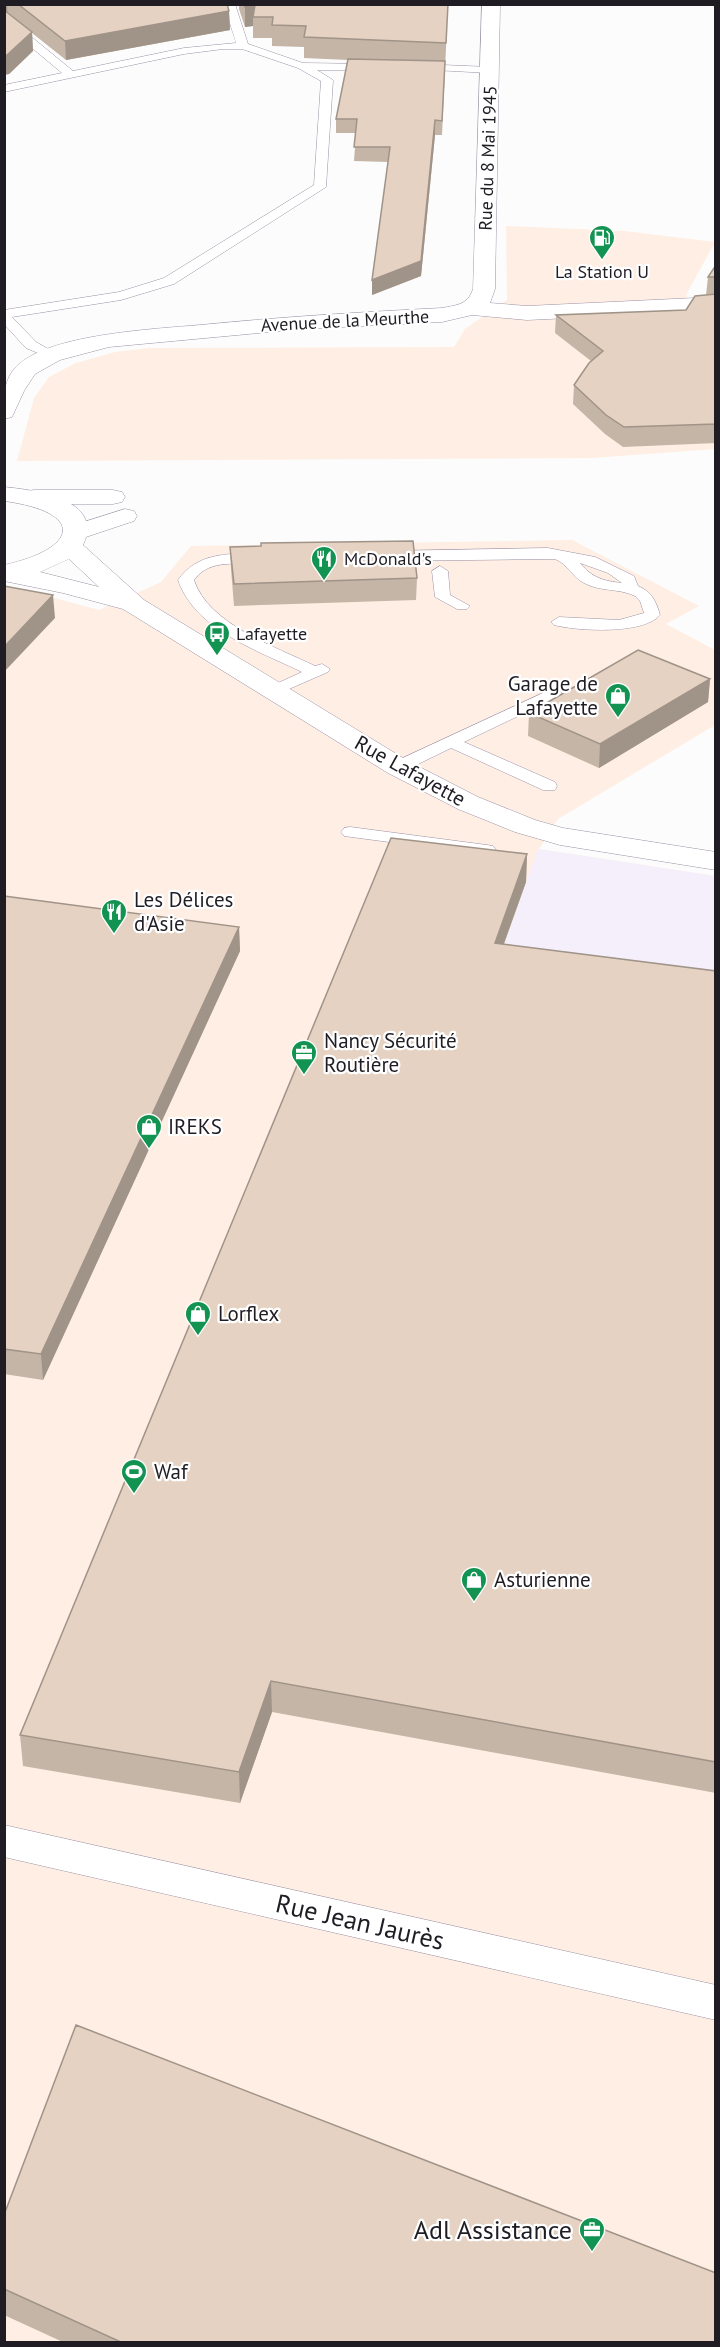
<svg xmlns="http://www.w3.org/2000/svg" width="720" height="2347" viewBox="0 0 720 2347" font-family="'PT Sans',sans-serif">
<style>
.commercial{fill:#ffeee3}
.built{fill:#f4effb}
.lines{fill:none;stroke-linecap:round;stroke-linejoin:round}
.service-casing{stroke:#9b92a6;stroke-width:1}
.minor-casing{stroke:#9b92a6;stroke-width:1}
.tertiary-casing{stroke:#9b92a6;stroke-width:1}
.service{fill:#fff;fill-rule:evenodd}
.minor{fill:#fff;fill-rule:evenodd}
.tertiary{fill:#fff;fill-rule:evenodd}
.wall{fill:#c5b5a7}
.shaded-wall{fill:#a09388}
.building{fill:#e5d2c2;stroke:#a09388;stroke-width:1.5}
.labels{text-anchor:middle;stroke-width:4.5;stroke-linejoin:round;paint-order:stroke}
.far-street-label{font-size:18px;fill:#1f1c23;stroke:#fff}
.far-poi-label{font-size:18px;fill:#1f1c23;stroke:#fff;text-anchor:start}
.poi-label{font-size:21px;fill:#1f1c23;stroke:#fff;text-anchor:start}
.street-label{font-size:21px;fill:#1f1c23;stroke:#fff}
.near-street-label{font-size:26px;fill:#1f1c23;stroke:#fff}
.near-poi-label{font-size:26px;fill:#1f1c23;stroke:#fff;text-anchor:end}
</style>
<rect width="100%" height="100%" fill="#fcfcfc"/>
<g class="commercial">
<path d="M506 226 624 231 715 242 686 295 697 315 715 314V449L592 458 17 461 34 398 49 377 76 363 115 352 149 348 454 347 465 329 507 300Z"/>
<path d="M572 540 699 606 666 624 715 650V725L558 819 539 849 715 876V2342H5V591L40 594 99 610 161 582 191 546Z"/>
</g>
<path class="built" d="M538 849 715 876V1252L411 1208Z"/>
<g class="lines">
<defs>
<g id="service">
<path d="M224 4H235L248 44 303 63 372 64 378 67 372 70H317L333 80 326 187 174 284 121 300 12 317 36 342 59 355 52 359 26 348 4 324V310L119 292 164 278 314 185 321 81 298 68 242 49H223L184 54 4 92V85L62 73 7 27 9 25H17L73 71 184 48 236 43Z"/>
<path d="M419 64 490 67 496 70 490 73 415 69 413 67Z"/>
<path d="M548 548 595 557 634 576 638 586C652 592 656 601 660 615 643 635 577 631 554 625L551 622 559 617 619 620 644 613 640 601 635 596C619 588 600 592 584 583 572 577 568 564 555 559L390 561 382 556 390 551ZM580 563 608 573 622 583C604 581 592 578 580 563Z"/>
<path d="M256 553 261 555 264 558 261 561C237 567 211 557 194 580 208 624 276 647 315 666L322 664 330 669 328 672 273 696 265 691 267 688 302 672C259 651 195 630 178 580 197 553 226 554 256 553Z"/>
<path d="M440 566 448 571 450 595 470 606 467 609H457L435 597 432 571Z"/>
<path d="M554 688 562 693 560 696 464 742 555 782 557 786 555 790H543L451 748 404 771H392L390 767 392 763Z"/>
<path d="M350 827 487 845 493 846 496 850 493 854 487 855 344 836 341 832 344 828Z"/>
</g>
<g id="minor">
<path d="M482 4H500L495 289 490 303 527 306 716 297V311L527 320 472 315 442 322 302 329 109 347 60 360 35 374 24 391 12 417 4 419C4 399 2 379 19 364 53 334 155 329 200 325 281 317 361 312 442 308 457 305 468 305 473 289Z"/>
<path d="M34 490H113L122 492 125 497 122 502 113 504H34L25 502 22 497 25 492Z"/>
<path d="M125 509 134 511 137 516 134 521 77 540 68 537 64 532 68 527Z"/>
<path d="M4 1825 716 1985V2020L4 1857Z"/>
</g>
<path id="tertiary" d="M4 487C35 490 105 499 83 545L144 600 408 761 478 797 535 820 563 828 716 852V870L560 845 515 832 458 809 388 773 123 609 63 593 4 581V565C78 549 87 512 4 501ZM69 559 99 587 40 572Z"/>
</defs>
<use href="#service" class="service-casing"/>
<use href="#minor" class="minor-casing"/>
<use href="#tertiary" class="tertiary-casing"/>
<use href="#service" class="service"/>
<use href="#minor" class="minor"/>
<use href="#tertiary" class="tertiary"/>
</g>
<g class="wall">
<path d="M4 4H227L229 11 230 30 66 60 32 33 33 51 9 74 4 75Z"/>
<path d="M239 4H448L442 135H435L421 276 372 295V280L388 162 354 161 356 133H336V119L348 60 304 58V47L272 46V38H253V26L245 27 239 9Z"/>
<path d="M716 265V443L623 447 605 434 573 404 574 385 591 361 555 333 556 315 686 310 706 295 708 277Z"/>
<path d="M230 547 417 578 416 600 234 606 231 569Z"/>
<path d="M710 679 708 702 599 768 528 736 529 713Z"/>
<path d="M527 854 526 882 504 944 716 971V1793L272 1712 240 1803 23 1766 20 1735Z"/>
<path d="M4 896 239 927 240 951 43 1380 4 1374Z"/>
<path d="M4 2215 716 2343H65L4 2315Z"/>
</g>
<g class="shaded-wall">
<path d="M6 4H7L8 22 4 27V7Z"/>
<path d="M255 5 253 17V26L245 27V7Z"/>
<path d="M229 11 230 30 66 60 65 41Z"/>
<path d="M32 32 33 51 9 74 4 75V56Z"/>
<path d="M435 120V135L421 276 372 295V280Z"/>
<path d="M53 595 55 618 4 672V647Z"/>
<path d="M710 679 708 702 599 768 600 744Z"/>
<path d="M527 854 526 882 494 971 495 943Z"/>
<path d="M239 927 240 951 43 1380 41 1354Z"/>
<path d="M271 1681 272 1712 240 1803 239 1772Z"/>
</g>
<g class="building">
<path d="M18 4H227L229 11 65 41Z"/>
<path d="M244 4H448L446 43 304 37 306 26 272 25 273 17H253L255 5 245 7Z"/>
<path d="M4 10 32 32 7 55 4 56Z"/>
<path d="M348 59 445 61 442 121 435 120 421 261 372 280 390 147H354L357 119H336Z"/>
<path d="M716 265V277H708Z"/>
<path d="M716 294V424L624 427 606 415 574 385 589 363 603 351 556 315 686 310 695 296Z"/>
<path d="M413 541 417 578 234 584 230 547 261 546V543Z"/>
<path d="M4 586 53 595 4 647Z"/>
<path d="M638 650 710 679 600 744 529 713Z"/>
<path d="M391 838 527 854 495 943 716 971V1762L271 1681 239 1772 20 1735Z"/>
<path d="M4 896 239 927 41 1354 4 1349Z"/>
<path d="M76 2025 716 2273V2343H123L4 2289V2215Z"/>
</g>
<defs>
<symbol id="fuel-pin" viewBox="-11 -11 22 30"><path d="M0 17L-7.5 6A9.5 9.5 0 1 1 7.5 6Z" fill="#129351" stroke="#fff"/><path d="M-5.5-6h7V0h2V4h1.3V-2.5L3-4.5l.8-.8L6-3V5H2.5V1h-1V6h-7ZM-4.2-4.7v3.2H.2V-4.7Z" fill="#fff"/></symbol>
<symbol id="restaurant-pin" viewBox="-11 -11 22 30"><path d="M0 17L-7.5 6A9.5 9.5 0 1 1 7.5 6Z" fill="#129351" stroke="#fff"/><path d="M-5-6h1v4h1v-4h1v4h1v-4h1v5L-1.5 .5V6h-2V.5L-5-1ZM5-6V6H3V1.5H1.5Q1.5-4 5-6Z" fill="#fff"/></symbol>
<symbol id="bus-pin" viewBox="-11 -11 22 30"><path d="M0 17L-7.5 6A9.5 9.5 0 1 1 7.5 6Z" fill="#129351" stroke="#fff"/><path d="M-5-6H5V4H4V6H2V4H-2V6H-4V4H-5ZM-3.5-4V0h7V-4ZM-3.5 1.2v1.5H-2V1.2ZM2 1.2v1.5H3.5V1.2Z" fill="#fff"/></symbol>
<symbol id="shop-pin" viewBox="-11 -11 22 30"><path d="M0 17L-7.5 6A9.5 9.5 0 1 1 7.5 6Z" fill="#129351" stroke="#fff"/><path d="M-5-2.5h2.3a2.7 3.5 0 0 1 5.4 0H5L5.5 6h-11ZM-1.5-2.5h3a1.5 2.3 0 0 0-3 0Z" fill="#fff"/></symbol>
<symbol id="office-pin" viewBox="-11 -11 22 30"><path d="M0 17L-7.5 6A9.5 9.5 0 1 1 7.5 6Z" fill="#129351" stroke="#fff"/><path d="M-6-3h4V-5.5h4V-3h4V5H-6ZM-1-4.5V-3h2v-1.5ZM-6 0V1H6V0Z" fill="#fff"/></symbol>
<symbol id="stadium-pin" viewBox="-11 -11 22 30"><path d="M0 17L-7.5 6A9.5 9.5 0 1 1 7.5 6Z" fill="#129351" stroke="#fff"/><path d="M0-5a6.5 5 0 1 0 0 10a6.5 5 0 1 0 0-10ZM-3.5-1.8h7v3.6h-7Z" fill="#fff"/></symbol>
</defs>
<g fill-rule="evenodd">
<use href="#fuel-pin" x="587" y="223" width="30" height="40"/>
<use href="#restaurant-pin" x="309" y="544" width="30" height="40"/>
<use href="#bus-pin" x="202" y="619" width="30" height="40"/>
<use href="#shop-pin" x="603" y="681" width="30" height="40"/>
<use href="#restaurant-pin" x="99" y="897" width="30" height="40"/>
<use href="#office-pin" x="289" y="1038" width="30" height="40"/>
<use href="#shop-pin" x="134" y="1112" width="30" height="40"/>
<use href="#shop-pin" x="183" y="1299" width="30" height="40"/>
<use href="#stadium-pin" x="119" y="1457" width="30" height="40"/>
<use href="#shop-pin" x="459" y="1565" width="30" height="40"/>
<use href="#office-pin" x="577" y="2215" width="30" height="40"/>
</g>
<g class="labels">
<g class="far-street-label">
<text transform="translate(488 158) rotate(-88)" y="6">Rue du 8 Mai 1945</text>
<text transform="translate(345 321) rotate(-3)" y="6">Avenue de la Meurthe</text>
</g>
<g class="far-poi-label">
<text x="602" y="278" text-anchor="middle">La Station U</text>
<text x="344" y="565">McDonald's</text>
<text x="236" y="640">Lafayette</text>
</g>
<g class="poi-label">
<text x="598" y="691" text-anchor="end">Garage de<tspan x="598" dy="24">Lafayette</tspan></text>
<text x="134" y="907">Les Délices<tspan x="134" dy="24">d'Asie</tspan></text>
<text x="324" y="1048">Nancy Sécurité<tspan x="324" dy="24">Routière</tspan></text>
<text x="168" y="1134">IREKS</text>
<text x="218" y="1321">Lorflex</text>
<text x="154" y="1479">Waf</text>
<text x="494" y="1587">Asturienne</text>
</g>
<g class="street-label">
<text transform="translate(410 771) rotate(29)" y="7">Rue Lafayette</text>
</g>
<g class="near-street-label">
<text transform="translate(360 1922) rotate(13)" y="9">Rue Jean Jaurès</text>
</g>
<g class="near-poi-label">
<text x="572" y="2239">Adl Assistance</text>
</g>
</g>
<rect width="720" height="2347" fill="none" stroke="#1f1c23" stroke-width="12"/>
</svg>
